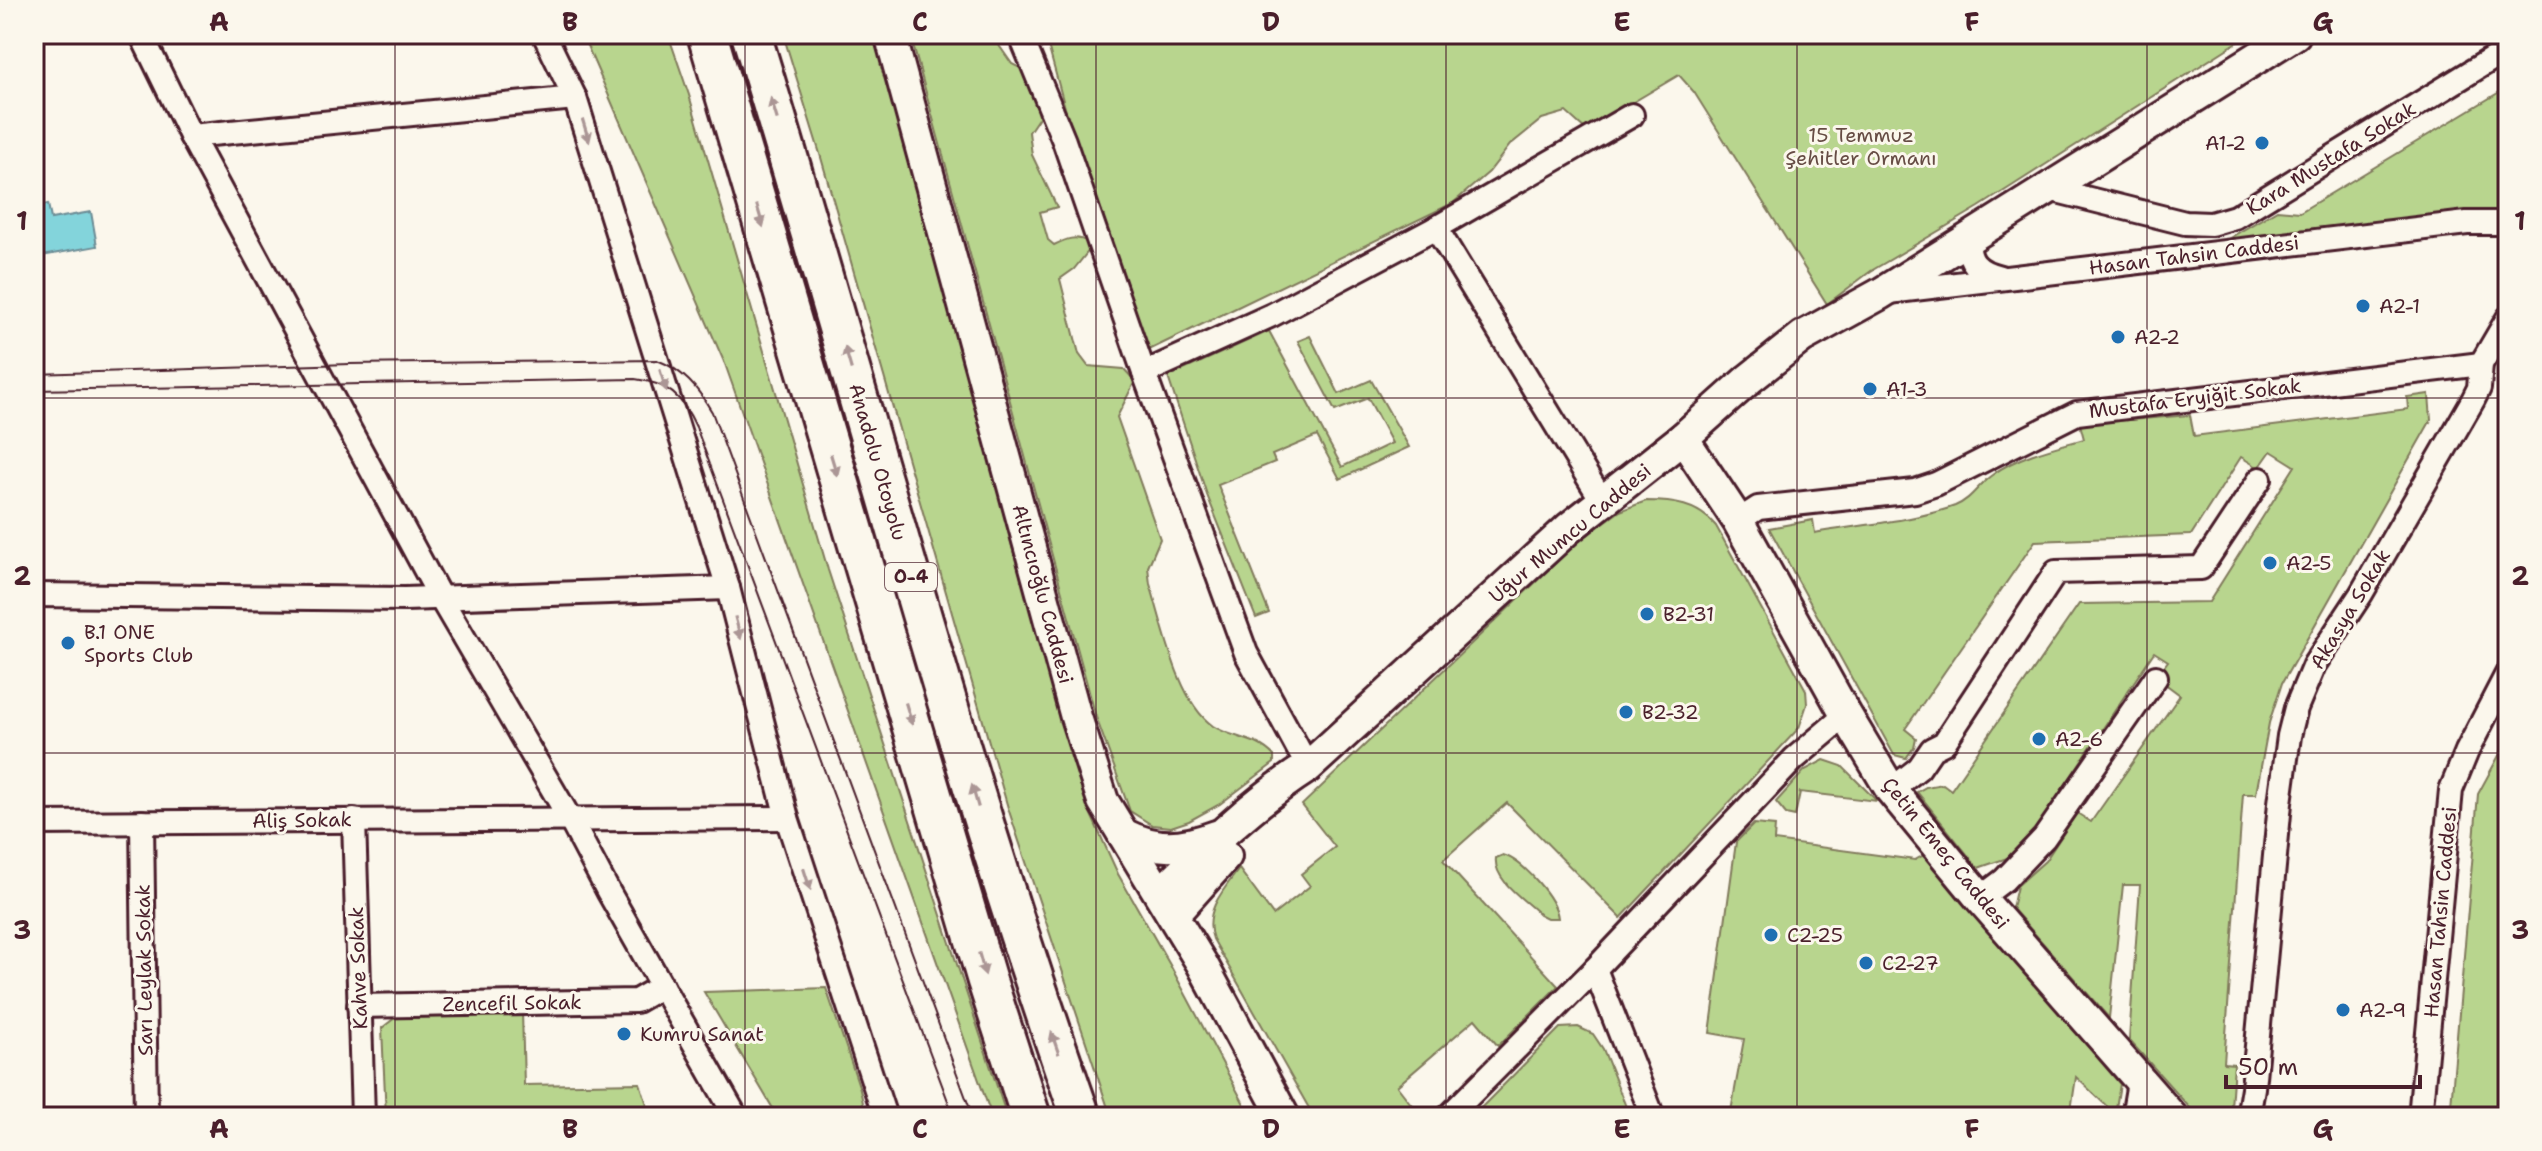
<svg xmlns="http://www.w3.org/2000/svg" width="2542" height="1151" viewBox="0 0 2542 1151" font-family="'Shantell Sans',sans-serif">
<style>
.green{fill:#b8d58e;stroke:#817a5c;stroke-width:2}
.water{fill:#83d4db;stroke:#6c8c95;stroke-width:2}
.lines{fill:none;stroke-linecap:round;stroke-linejoin:round}
.street-casing{stroke:#4a1f2b;stroke-width:28}
.secondary-casing{stroke:#4a1f2b;stroke-width:36}
.highway-casing{stroke:#4a1f2b;stroke-width:44}
.street{stroke:#fbf7ec;stroke-width:22}
.secondary{stroke:#fbf7ec;stroke-width:30}
.highway{stroke:#fbf7ec;stroke-width:38}
.tram{stroke:#4a1f2b;stroke-width:2}
.oneway{fill:#ab9695}
.grid{fill:none;stroke:#4a1f2b;stroke-width:2;stroke-opacity:0.55}
.poi-dot{fill:#1f6fb2;stroke:#fbf7ec;stroke-width:3}
.labels{text-anchor:middle;stroke-width:6;stroke-linejoin:round;paint-order:stroke}
.shield{fill:#fbf7ec;stroke:#7f6065;stroke-width:2}
.shield-label{font-size:18px;font-weight:bold;fill:#4a1f2b}
.park-label{font-size:20px;fill:#664c44;stroke:#fbf7ec}
.poi-label{font-size:20px;fill:#4a1f2b;stroke:#fbf7ec;text-anchor:start}
.street-label{font-size:20px;fill:#4a1f2b;stroke:#fbf7ec}
.neatline{fill:none;stroke:#4a1f2b;stroke-width:3}
.grid-label{font-size:26px;text-anchor:middle;font-weight:bold;fill:#4a1f2b}
</style>
<rect width="100%" height="100%" fill="#fbf7ec"/>
<filter id="ink" filterUnits="userSpaceOnUse"><feTurbulence type="fractalNoise" baseFrequency=".0125" numOctaves="2"/><feDisplacementMap in="SourceGraphic" scale="16" xChannelSelector="R" yChannelSelector="G"/><feConvolveMatrix kernelMatrix="1 2 1 2 8 2 1 2 1" color-interpolation-filters="sRGB"/></filter>
<g filter="url(#ink)">
<g class="green">
<path d="M582 34H668L689 95 828 570 1007 1117H992L725 364Z"/>
<path d="M783 34H874L936 258 1013 550 1087 806 1118 874 1170 965 1251 1117H1111L1008 808 820 154Z"/>
<path d="M910 34H991L1012 64 1028 72 1037 93 1039 117 1029 132 1032 155 1057 207 1040 212 1048 240 1054 245C1066 239 1076 235 1088 242L1090 249 1074 269 1060 279 1079 354 1088 366 1124 369 1135 381 1117 417 1160 539 1148 567 1150 584C1163 624 1177 701 1213 726 1233 739 1257 737 1274 756V763L1220 804 1189 821 1171 827 1152 825 1130 811 1096 717Z"/>
<path d="M1045 34H2250L1979 207 1871 271 1827 304 1694 92 1679 75 1586 130 1566 112 1542 119 1510 145 1489 172 1453 203 1149 350 1065 108Z"/>
<path d="M2508 87V214L2221 243 2277 210 2300 212Z"/>
<path d="M1269 331 1342 467 1392 443 1368 398 1335 411 1298 341 1310 336 1339 394 1371 380 1409 447 1340 479 1317 436 1272 455 1275 462 1218 485 1269 613 1256 618 1207 495 1168 377Z"/>
<path d="M2429 394 2431 420 2282 683 2269 723 2256 794H2243L2224 1063 2234 1064 2231 1108 2222 1117H2198L2129 1040 2140 885H2123L2109 1018 2012 908 2017 886 2045 861 2077 813 2091 822 2180 695 2156 677 2168 661 2154 652 2019 854 1978 868 1917 792 1926 787 1943 784 1951 790 2079 604 2209 602 2295 466 2271 451 2259 468 2241 457 2191 535 2035 541 1905 729 1916 738 1914 747 1906 758 1894 755 1769 528 1813 520 1815 533C1858 525 1915 521 1955 506 1972 499 1978 485 1992 475 2017 456 2055 447 2084 439L2080 424 2190 415 2194 436 2408 409 2407 397Z"/>
<path d="M1646 501C1673 501 1698 504 1716 526L1806 690 1807 704 1799 728 1621 918 1507 803 1443 860 1558 986 1498 1046 1475 1019 1397 1086 1421 1117H1314L1213 939C1203 912 1223 890 1239 869L1273 915 1310 886 1301 874 1335 847 1302 805 1581 539 1620 511Z"/>
<path d="M2508 739V1117H2450L2478 794Z"/>
<path d="M1824 760 1842 766 1877 801 1800 792 1795 816 1786 814 1776 802 1805 770Z"/>
<path d="M1754 824 1775 826 1774 841 1915 860 1924 855 2120 1084 2115 1114 2076 1077 2070 1117H1730L1744 1039 1710 1033 1736 842Z"/>
<path d="M1503 855C1523 861 1556 898 1558 918H1547L1539 914C1525 900 1493 880 1496 858Z"/>
<path d="M826 988 860 1089 866 1117H778L704 992Z"/>
<path d="M522 1011 524 1085 640 1083 651 1117H386L382 1028 396 1017Z"/>
<path d="M1578 1027 1593 1034 1603 1049 1630 1117H1472L1560 1028Z"/>
</g>
<path class="water" d="M48 204 51 219 91 212 97 246 36 257 34 207Z"/>
<g class="lines">
<defs>
<g id="street">
<path d="M141 34 191 136 440 597 570 819 608 891 736 1117"/>
<path d="M544 34 575 98 728 588 787 818 885 1117"/>
<path d="M1020 34 1064 141 1144 373 1246 653 1308 767"/>
<path d="M191 136 575 98"/>
<path d="M2049 189 2185 223 2211 224 2235 217 2508 49"/>
<path d="M1436 228 1603 502"/>
<path d="M1970 237C1965 261 1978 272 2000 277"/>
<path d="M1889 292 2467 223H2508"/>
<path d="M1144 373 1272 315 1436 228 1632 115"/>
<path d="M1738 521 1758 508 1915 491 1936 484 2077 413 2481 364"/>
<path d="M34 595 405 599 728 588"/>
<path d="M1891 790 1919 768 1932 749 1944 743 2056 572 2201 568 2260 479"/>
<path d="M354 820 363 1117"/>
<path d="M142 822 146 1117"/>
<path d="M34 823 787 818"/>
<path d="M1980 898 2004 880 2044 838 2156 677"/>
<path d="M1595 969 1653 1117"/>
<path d="M359 1006 636 1001 662 986"/>
<path d="M1448 1117 1595 969 1794 759 1846 715"/>
<path d="M2133 1117 2139 1082"/>
<path d="M2248 1117 2253 1088 2280 803 2289 736 2296 708 2314 665 2361 594 2473 400 2479 388 2481 364 2508 318"/>
<path d="M2420 1117 2451 790 2467 751 2508 672"/>
</g>
<g id="secondary">
<path d="M890 34 1076 717 1103 801 1202 964 1284 1117"/>
<path d="M1683 438 1738 521 1846 715 1891 790 1980 898 2172 1117"/>
<path d="M1123 834C1157 851 1181 849 1216 836"/>
<path d="M1160 894C1206 848 1253 802 1308 767L1569 528 1683 438 1749 379 1802 337 1880 294 2295 34"/>
<path d="M1173 915 1226 856"/>
</g>
<g id="highway">
<path d="M707 34 987 981 1031 1117"/>
<path d="M751 34C862 395 955 761 1081 1117"/>
</g>
</defs>
<use href="#street" class="street-casing"/>
<use href="#secondary" class="secondary-casing"/>
<use href="#highway" class="highway-casing"/>
<use href="#street" class="street"/>
<use href="#secondary" class="secondary"/>
<use href="#highway" class="highway"/>
<g class="tram">
<path d="M34 374 350 364 657 360C683 370 698 388 712 412L973 1117"/>
<path d="M34 390 635 379C668 383 682 396 696 427L954 1117"/>
</g>
</g>
<defs><path id="oneway-solid" d="M-6-.8H1V-3.2L6.5 0L1 3.2V.8H-6Z" transform="scale(2)"/></defs>
<g class="oneway">
<use href="#oneway-solid" transform="translate(774 109) rotate(-107)"/>
<use href="#oneway-solid" transform="translate(586 131) rotate(73)"/>
<use href="#oneway-solid" transform="translate(760 216) rotate(74)"/>
<use href="#oneway-solid" transform="translate(848 358) rotate(-106)"/>
<use href="#oneway-solid" transform="translate(663 380) rotate(73)"/>
<use href="#oneway-solid" transform="translate(834 465) rotate(73)"/>
<use href="#oneway-solid" transform="translate(738 628) rotate(75)"/>
<use href="#oneway-solid" transform="translate(909 714) rotate(73)"/>
<use href="#oneway-solid" transform="translate(975 796) rotate(-106)"/>
<use href="#oneway-solid" transform="translate(807 879) rotate(72)"/>
<use href="#oneway-solid" transform="translate(982 964) rotate(74)"/>
<use href="#oneway-solid" transform="translate(1055 1043) rotate(-109)"/>
</g>
</g>
<path class="grid" d="M395 34V1117M745 34V1117M1096 34V1117M1446 34V1117M1797 34V1117M2147 34V1117M34 398H2508M34 753H2508"/>
<g class="poi-dot">
<circle cx="2262" cy="143" r="8"/>
<circle cx="2363" cy="306" r="8"/>
<circle cx="2118" cy="337" r="8"/>
<circle cx="1870" cy="389" r="8"/>
<circle cx="2270" cy="563" r="8"/>
<circle cx="1647" cy="614" r="8"/>
<circle cx="68" cy="643" r="8"/>
<circle cx="1626" cy="712" r="8"/>
<circle cx="2039" cy="739" r="8"/>
<circle cx="1771" cy="935" r="8"/>
<circle cx="1866" cy="963" r="8"/>
<circle cx="2343" cy="1010" r="8"/>
<circle cx="624" cy="1034" r="8"/>
</g>
<g class="labels">
<rect class="shield" x="885" y="563" width="52" height="28" rx="6"/>
<g class="shield-label">
<text x="911" y="583">O-4</text>
</g>
<g class="park-label">
<text x="1861" y="142">15 Temmuz<tspan x="1861" dy="23">Şehitler Ormanı</tspan></text>
</g>
<g class="poi-label">
<text x="2246" y="150" text-anchor="end">A1-2</text>
<text x="2379" y="313">A2-1</text>
<text x="2134" y="344">A2-2</text>
<text x="1886" y="396">A1-3</text>
<text x="2286" y="570">A2-5</text>
<text x="1663" y="621">B2-31</text>
<text x="84" y="639">B.1 ONE<tspan x="84" dy="23">Sports Club</tspan></text>
<text x="1642" y="719">B2-32</text>
<text x="2055" y="746">A2-6</text>
<text x="1787" y="942">C2-25</text>
<text x="1882" y="970">C2-27</text>
<text x="2359" y="1017">A2-9</text>
<text x="640" y="1041">Kumru Sanat</text>
</g>
<g class="street-label">
<text transform="translate(2331 158) rotate(-32)" y="7">Kara Mustafa Sokak</text>
<text transform="translate(2194 255) rotate(-7)" y="7">Hasan Tahsin Caddesi</text>
<text transform="translate(2195 398) rotate(-7)" y="7">Mustafa Eryiğit Sokak</text>
<text transform="translate(878 462) rotate(74)" y="7">Anadolu Otoyolu</text>
<text transform="translate(1570 533) rotate(-40)" y="7">Uğur Mumcu Caddesi</text>
<text transform="translate(1043 594) rotate(75)" y="7">Altıncıoğlu Caddesi</text>
<text transform="translate(2350 609) rotate(-59)" y="7">Akasya Sokak</text>
<text transform="translate(302 820) rotate(-1)" y="7">Aliş Sokak</text>
<text transform="translate(1946 853) rotate(51)" y="7">Çetin Emeç Caddesi</text>
<text transform="translate(2440 912) rotate(-85)" y="7">Hasan Tahsin Caddesi</text>
<text transform="translate(358 968) rotate(-92)" y="7">Kahve Sokak</text>
<text transform="translate(144 970) rotate(-91)" y="7">Sarı Leylak Sokak</text>
<text transform="translate(512 1003) rotate(-1)" y="7">Zencefil Sokak</text>
</g>
</g>
<rect width="2542" height="1151" fill="none" stroke="#fbf7ec" stroke-width="88"/>
<path d="M2226 1075v12h194v-12" fill="none" stroke="#4a1f2b" stroke-width="4"/>
<text x="2238" y="1075" font-size="24" fill="#4a1f2b" stroke="#fbf7ec" stroke-width="6" paint-order="stroke">50 m</text>
<rect x="44" y="44" width="2454" height="1063" class="neatline"/>
<g class="grid-label">
<text x="219" y="31">A</text>
<text x="570" y="31">B</text>
<text x="920" y="31">C</text>
<text x="1271" y="31">D</text>
<text x="1622" y="31">E</text>
<text x="1972" y="31">F</text>
<text x="2323" y="31">G</text>
<text x="22" y="230">1</text>
<text x="2520" y="230">1</text>
<text x="22" y="585">2</text>
<text x="2520" y="585">2</text>
<text x="22" y="939">3</text>
<text x="2520" y="939">3</text>
<text x="219" y="1138">A</text>
<text x="570" y="1138">B</text>
<text x="920" y="1138">C</text>
<text x="1271" y="1138">D</text>
<text x="1622" y="1138">E</text>
<text x="1972" y="1138">F</text>
<text x="2323" y="1138">G</text>
</g>
</svg>
